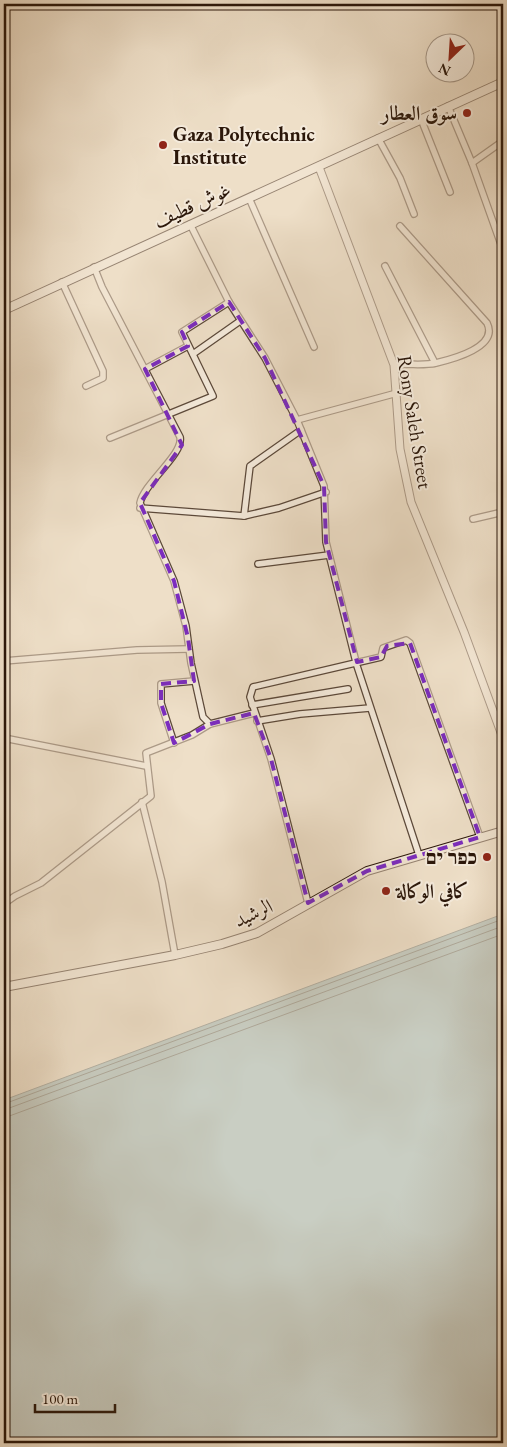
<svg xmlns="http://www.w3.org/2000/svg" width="507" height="1447" viewBox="0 0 507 1447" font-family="'EB Garamond',Amiri,'Frank Ruhl Libre',serif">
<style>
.water{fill:#9bbbbd;stroke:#6e7975}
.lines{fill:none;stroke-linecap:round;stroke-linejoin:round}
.shore{stroke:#636964;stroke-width:1}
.minor-casing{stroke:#5c493a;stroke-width:8}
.tertiary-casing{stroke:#5c493a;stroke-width:9}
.secondary-casing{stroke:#2b170a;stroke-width:10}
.minor{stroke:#f4eadb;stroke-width:5.5}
.tertiary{stroke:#f4eadb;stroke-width:7}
.secondary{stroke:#f4eadb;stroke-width:8}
.marked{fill:none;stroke:#7b2cbf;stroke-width:4;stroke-dasharray:10 6;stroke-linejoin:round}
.poi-dot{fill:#8f2418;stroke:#f4eadb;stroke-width:2}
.labels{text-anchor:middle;stroke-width:4;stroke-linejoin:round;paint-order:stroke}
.poi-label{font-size:20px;font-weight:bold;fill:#2b170a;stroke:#f4eadb;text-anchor:end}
.street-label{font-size:20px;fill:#2b170a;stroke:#f4eadb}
</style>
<rect width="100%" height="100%" fill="#eedfc8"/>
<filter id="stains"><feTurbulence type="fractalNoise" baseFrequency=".004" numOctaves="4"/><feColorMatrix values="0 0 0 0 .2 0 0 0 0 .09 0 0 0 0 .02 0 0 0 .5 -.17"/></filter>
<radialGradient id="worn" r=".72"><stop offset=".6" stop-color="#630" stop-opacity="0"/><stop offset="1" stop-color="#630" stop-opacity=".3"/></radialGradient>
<path class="water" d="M503 914V1443H4V1100Z"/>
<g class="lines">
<g class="shore">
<path d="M4 1104 503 919"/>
<path d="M4 1110 503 926"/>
<path d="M4 1118 503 934"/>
</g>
<defs>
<g id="minor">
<path d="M448 106 472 163 503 250"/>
<path d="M421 119 450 192"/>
<path d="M378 138 400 178 414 214"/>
<path d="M472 163 503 141"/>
<path d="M249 198 314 347"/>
<path d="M190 224 229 302 265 358 297 420 324 486 326 542 357 666 419 855"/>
<path d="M385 266 435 363"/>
<path d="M94 267 102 287 180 437C184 454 144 483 140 503L174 581 186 626 191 663 203 717 210 724"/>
<path d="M62 282 103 371V378L86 386"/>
<path d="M193 354 240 321"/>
<path d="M394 365C407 363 423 366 436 363 453 359 499 347 487 323L400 226"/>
<path d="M145 369 188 346"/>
<path d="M297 420 397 393"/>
<path d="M110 438 213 396 182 332 229 302"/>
<path d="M140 508 244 516 279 508 326 492"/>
<path d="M244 516 250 466 301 430"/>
<path d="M473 519 503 512"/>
<path d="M258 564 329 555"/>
<path d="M4 661 137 650 189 649"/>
<path d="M252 705 348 689"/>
<path d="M257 721 300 714 370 708"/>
<path d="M4 738 146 766"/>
<path d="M174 743 161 703V684L194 681"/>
<path d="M142 802 162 882 175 955"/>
<path d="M5 903 15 896 41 883 151 796 146 753 192 735 210 724 254 713"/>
<path d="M308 903 271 759 250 697 253 687 381 657 383 648 406 640 410 643 480 837"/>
</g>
<path id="tertiary" d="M319 167 394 365 400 449 411 502 464 632 503 738"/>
<g id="secondary">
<path d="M4 310 503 82"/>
<path d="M4 987 175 955 222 944 257 933 367 871 503 831"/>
</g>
</defs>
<use href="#minor" class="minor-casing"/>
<use href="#tertiary" class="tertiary-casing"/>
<use href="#secondary" class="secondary-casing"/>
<use href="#minor" class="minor"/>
<use href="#tertiary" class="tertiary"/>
<use href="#secondary" class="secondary"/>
</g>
<path d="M0 0H507V1447H0ZM229 302 265 358 324 486 326 542 357 662 381 657 387 646 410 643 480 837 367 871 308 903 271 759 254 713 210 724 174 743 161 703V684L194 681 188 638 174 581 140 503 182 445 145 369 188 346 182 332Z" fill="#eedfc8" fill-opacity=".55" fill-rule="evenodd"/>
<path class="marked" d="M229 302 265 358 324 486 326 542 357 662 381 657 387 646 410 643 480 837 367 871 308 903 271 759 254 713 210 724 174 743 161 703V684L194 681 188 638 174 581 140 503 182 445 145 369 188 346 182 332Z"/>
<g class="poi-dot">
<circle cx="467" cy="113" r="5"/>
<circle cx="163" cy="145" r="5"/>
<circle cx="487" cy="857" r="5"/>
<circle cx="386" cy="891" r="5"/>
</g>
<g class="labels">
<g class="poi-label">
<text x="457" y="120">سوق العطار</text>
<text x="173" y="141" text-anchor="start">Gaza Polytechnic<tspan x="173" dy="23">Institute</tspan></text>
<text x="477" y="864">כפר ים</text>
<text x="396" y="898" text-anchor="start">كافي الوكالة</text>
</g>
<g class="street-label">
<text transform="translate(192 205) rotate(-24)" y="7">غوش قطيف</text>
<text transform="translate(415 422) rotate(81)" y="7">Rony Saleh Street</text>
<text transform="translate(253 913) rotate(-25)" y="7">الرشيد</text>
</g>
</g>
<rect width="507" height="1447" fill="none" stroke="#eedfc8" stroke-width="20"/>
<rect x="5" y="5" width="497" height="1437" fill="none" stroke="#2b170a" stroke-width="2.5"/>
<rect x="10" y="10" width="487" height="1427" fill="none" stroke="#2b170a"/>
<g transform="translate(450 58) rotate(205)"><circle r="24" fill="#f4eadb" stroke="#a49687"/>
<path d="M0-4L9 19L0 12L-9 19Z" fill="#8f2418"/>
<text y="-8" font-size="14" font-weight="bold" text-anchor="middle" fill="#2b170a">N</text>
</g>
<path d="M35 1404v8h80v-8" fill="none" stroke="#2b170a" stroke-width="2.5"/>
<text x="42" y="1404" font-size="15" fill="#2b170a" stroke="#f4eadb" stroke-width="4" paint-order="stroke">100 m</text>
<rect width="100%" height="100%" filter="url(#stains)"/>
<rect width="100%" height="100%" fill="url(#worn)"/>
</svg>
